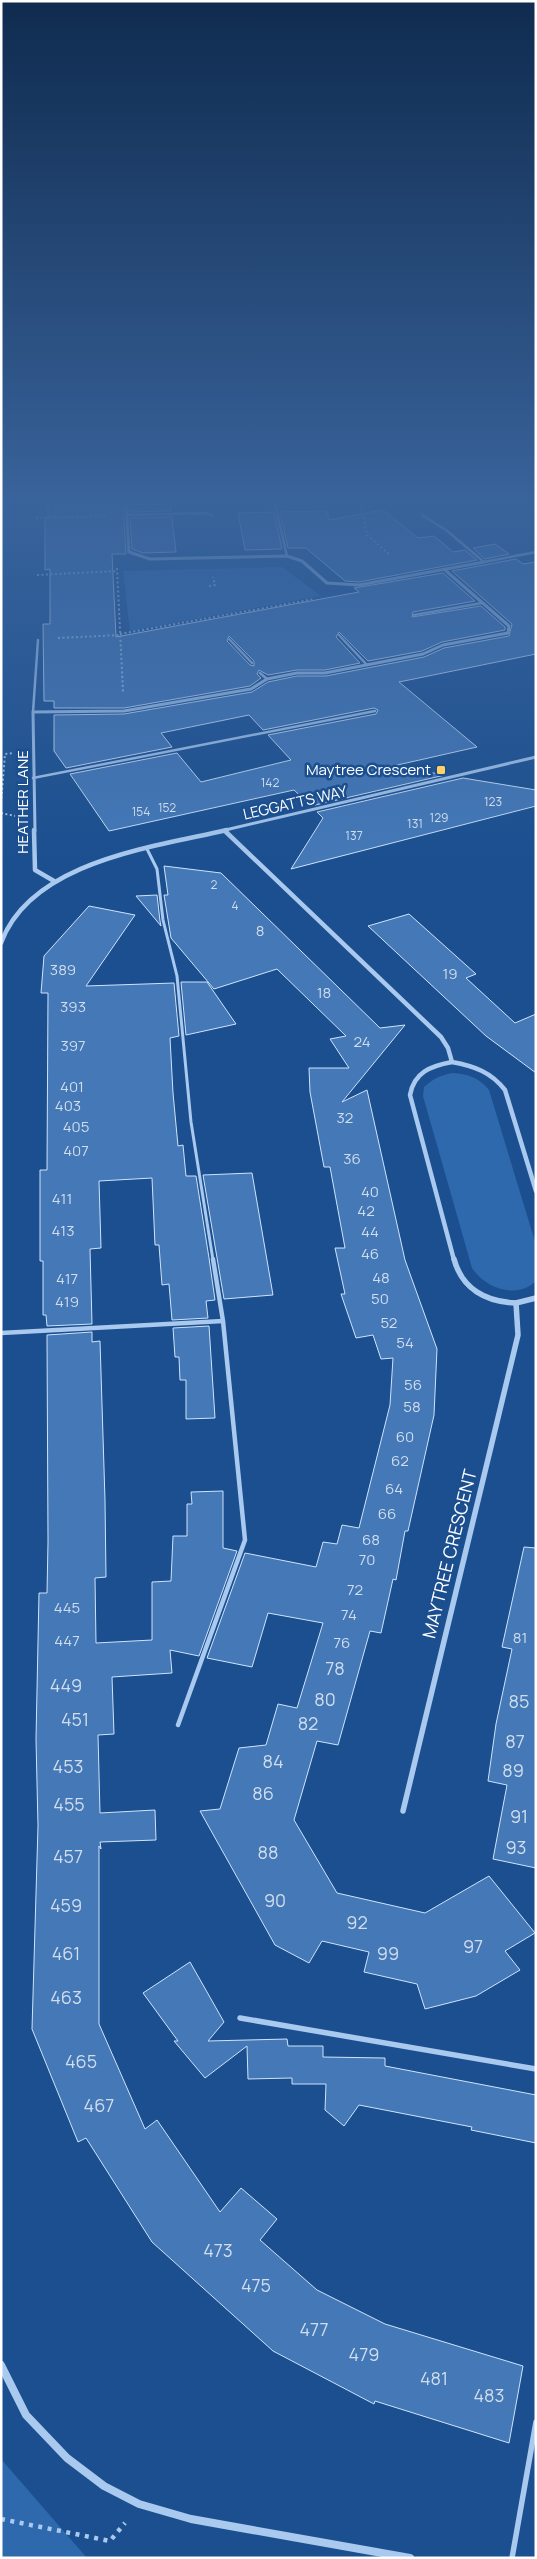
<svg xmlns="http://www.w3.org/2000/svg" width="537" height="2559" viewBox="0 0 537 2559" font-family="Manrope,sans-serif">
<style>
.green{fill:#2e69ad}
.building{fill:#4478b7;stroke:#cfe3fa;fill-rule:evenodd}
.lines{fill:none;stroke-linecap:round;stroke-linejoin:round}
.path-far1{stroke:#a9c9ee;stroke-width:2;stroke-dasharray:2 2.5;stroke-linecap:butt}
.path{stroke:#a9c9ee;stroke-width:4.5;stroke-dasharray:4 5.5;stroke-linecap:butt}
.lane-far3{stroke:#a9c9ee;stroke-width:2.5}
.lane-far2{stroke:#a9c9ee;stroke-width:3}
.lane-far1{stroke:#a9c9ee;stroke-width:4.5}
.lane{stroke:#a9c9ee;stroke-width:5.5}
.street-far3{stroke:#a9c9ee;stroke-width:3}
.street-far2{stroke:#a9c9ee;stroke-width:4.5}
.street-far1{stroke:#a9c9ee;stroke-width:5.5}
.street{stroke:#a9c9ee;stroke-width:8}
.poi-dot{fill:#ffd166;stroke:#1b4f8f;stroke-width:2}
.labels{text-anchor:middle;stroke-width:5;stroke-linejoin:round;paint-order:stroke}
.far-number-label{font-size:12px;fill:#d0dded}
.far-poi-label{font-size:15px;fill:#fff;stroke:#1b4f8f;text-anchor:end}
.far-street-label{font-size:15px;fill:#fff;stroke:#1b4f8f}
.number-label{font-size:15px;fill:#d0dded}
.street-label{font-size:18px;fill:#fff;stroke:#1b4f8f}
.near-number-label{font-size:18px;fill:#d0dded}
</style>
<rect width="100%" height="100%" fill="#1b4f8f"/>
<g class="green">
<path d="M282 567 321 596 130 631 123 571Z"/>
<path d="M453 1073C469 1074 479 1078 489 1090L536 1245V1281C516 1300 485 1288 472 1268L423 1096 424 1087C433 1079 440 1075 453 1073Z"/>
<path d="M1 2459 87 2558H1Z"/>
</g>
<g class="building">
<path d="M48 504H123L126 554H112L116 637 359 592 354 588 443 573 475 601 413 612 412 617 481 606 505 627V630L442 642 422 651 368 661 339 632 336 637 360 663 325 670H297L268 675 259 670 257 674 261 678 250 686 124 708H54V701H44L43 624H50V569L45 570V518H48ZM229 636 254 661V666L250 665 227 641Z"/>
<path d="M129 504H170L171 511 130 512Z"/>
<path d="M383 510 418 538 434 536 453 552 465 550 477 560 359 582 345 581 306 548H288L280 512 327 511 329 520Z"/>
<path d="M274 512 282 549 245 550 238 513Z"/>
<path d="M172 517 176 552 143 553 132 549 130 518Z"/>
<path d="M495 544 509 554 485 559 473 548Z"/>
<path d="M516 559 523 564 536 562V654L399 682 477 747 393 766 445 775 311 806 294 790 109 831 70 774 177 753 201 782 291 760 268 735 376 714 378 710 374 708 263 730 249 715 161 733 172 747 66 768 54 751V715L124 714 252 692 268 682 297 676H326L424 657 444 648 509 636 512 624 452 571Z"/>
<path d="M463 778 536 790V806L291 869 323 818 317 812Z"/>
<path d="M164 866 221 873 380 1028 405 1025 342 1102 367 1090 405 1260 437 1349 434 1415 408 1531H405L396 1580 393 1579 381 1633 370 1631 338 1745 317 1741 294 1820 337 1893 425 1913 489 1876 535 1933 505 1951 520 1970 476 1996 425 2009 417 1984 364 1972 369 1952 322 1941 309 1963 275 1945 200 1811 220 1809 239 1748 266 1745 278 1704 297 1708 323 1623 268 1613 252 1667 207 1658 245 1553 316 1567 323 1542 337 1544 342 1525 359 1528 390 1405 393 1358 381 1359 373 1335 356 1338 341 1294H345L335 1248H345L330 1167H324L310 1092 309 1068H349L330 1039 346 1036 277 969 214 989 171 938 164 895H168Z"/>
<path d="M157 895 160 921 161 926 136 896Z"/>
<path d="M89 906 135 915 86 986 174 983 179 1036 170 1038 173 1093 178 1146 183 1145 186 1176H196L209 1258 215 1300 206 1301 208 1318 172 1320 169 1284 162 1285 159 1245H155L152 1178 99 1181 101 1248 90 1249 92 1324 47 1326 46 1315H43V1261H40V1170H47L48 993H41L44 956Z"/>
<path d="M409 914 476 974 466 978 515 1023 536 1014V1073L486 1036 368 926Z"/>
<path d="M181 982H207L236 1024 186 1035Z"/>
<path d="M252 1173 273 1295 224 1299 203 1175Z"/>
<path d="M209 1326 215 1418 186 1419V1380H180L179 1357H175L173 1328Z"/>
<path d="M92 1332V1342L100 1341 105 1500 106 1577 95 1578 96 1643 152 1640V1582L171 1581 173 1536H187V1504H192L191 1492 223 1491V1548L237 1551 199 1656 170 1650 172 1673 112 1677 114 1734 98 1735 100 1813 155 1810 156 1840 100 1842 101 1849 99 1846V2024L145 2129 157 2120 220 2212 241 2188 277 2219 260 2240 317 2290 385 2324 523 2366 509 2443 375 2401 374 2404 273 2351 152 2242 86 2138 78 2142 32 2029 38 1826 36 1739 39 1593H47L48 1542 47 1335Z"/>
<path d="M524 1547 536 1548V1868L493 1859 507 1785 488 1781 496 1724 512 1649 502 1647Z"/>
<path d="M190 1962 224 2022 208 2041 287 2039 288 2046H323V2057L385 2058V2066L536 2095V2143L471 2130 472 2127 359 2105 344 2126 325 2110 326 2084H292V2078L248 2079 247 2046 205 2078 174 2041H178L143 1993Z"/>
</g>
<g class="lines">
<g class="path-far1">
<path d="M361 504 367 535 389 554"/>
<path d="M36 518 108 516"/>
<path d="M117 568 123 692"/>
<path d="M37 575 118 571"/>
<path d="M209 586 215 585 213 577"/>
<path d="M120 634 314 599"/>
<path d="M58 638 120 635"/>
<path d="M1 803 5 754 13 753"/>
<path d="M1 813 15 816"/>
</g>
<path class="path" d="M1 2519 110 2541 125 2523"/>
<g class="lane-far3">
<path d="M275 504 287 556"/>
<path d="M128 515 207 513 212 516"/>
<path d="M422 515 446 530 484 562 536 552"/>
<path d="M414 615 482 603"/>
<path d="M339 635 367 665"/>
<path d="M229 639 252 663"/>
<path d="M260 673 267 679"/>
<path d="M33 712 38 640"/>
<path d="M33 778 375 711"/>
</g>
<path class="lane-far2" d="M147 849 157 869 163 920 177 976 191 1122 213 1260"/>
<g class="lane-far1">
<path d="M1 1333 223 1321"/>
<path d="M178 1725 245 1540 223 1321 213 1259"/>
</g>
<g class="lane">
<path d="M240 2018 536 2069"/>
<path d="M512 2558 536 2422"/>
</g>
<g class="street-far3">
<path d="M126 504 129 552 150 559 287 556 302 561 327 583 359 585 484 562"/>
<path d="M35 831 33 712 124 711 251 689 267 679 297 673H325L423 654 443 645 508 633 509 626 445 570"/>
<path d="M221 831 536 757"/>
</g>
<g class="street-far2">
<path d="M34 830 35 870 54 881"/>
<path d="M225 831 441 1037 448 1048 452 1062C474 1066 491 1072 505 1090L536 1191"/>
<path d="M1 943C31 861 154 847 227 830"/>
<path d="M452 1062C431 1066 414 1072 410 1095L454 1260"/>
</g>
<g class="street-far1">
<path d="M454 1259C462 1289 486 1302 516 1303"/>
<path d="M403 1811 518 1335 516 1303 536 1298"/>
</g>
<path class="street" d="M1 2365 26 2415 67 2458 104 2486 139 2504 191 2519 410 2558"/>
</g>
<linearGradient id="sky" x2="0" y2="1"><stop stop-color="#0f2b4f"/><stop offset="0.58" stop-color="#39639b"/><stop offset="1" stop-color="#39639b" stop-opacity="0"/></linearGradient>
<rect width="537" height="862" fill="url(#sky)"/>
<rect class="poi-dot" x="436" y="765" width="10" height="10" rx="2.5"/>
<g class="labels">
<g class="far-number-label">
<text x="270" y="787">142</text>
<text x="493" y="806">123</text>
<text x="167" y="812">152</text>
<text x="141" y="816">154</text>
<text x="439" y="822">129</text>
<text x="415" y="828">131</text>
<text x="354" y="840">137</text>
<text x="214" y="889">2</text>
<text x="235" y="910">4</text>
</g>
<g class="far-poi-label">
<text x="431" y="775">Maytree Crescent</text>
</g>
<g class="far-street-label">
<text transform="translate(23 802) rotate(-90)" y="5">HEATHER LANE</text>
<text transform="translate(295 803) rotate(-13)" y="5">LEGGATTS WAY</text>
</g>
<g class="number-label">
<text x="260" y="936">8</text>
<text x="63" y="975">389</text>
<text x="450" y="979">19</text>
<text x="324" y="998">18</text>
<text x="73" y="1012">393</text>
<text x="362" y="1047">24</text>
<text x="73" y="1051">397</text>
<text x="72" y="1092">401</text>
<text x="68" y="1111">403</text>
<text x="345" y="1123">32</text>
<text x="76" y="1132">405</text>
<text x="76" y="1156">407</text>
<text x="352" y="1164">36</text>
<text x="370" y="1197">40</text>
<text x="62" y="1204">411</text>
<text x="366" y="1216">42</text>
<text x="63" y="1236">413</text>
<text x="370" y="1237">44</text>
<text x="370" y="1259">46</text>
<text x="381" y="1283">48</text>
<text x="67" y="1284">417</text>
<text x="380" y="1304">50</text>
<text x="67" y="1307">419</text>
<text x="389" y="1328">52</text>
<text x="405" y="1348">54</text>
<text x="413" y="1390">56</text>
<text x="412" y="1412">58</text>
<text x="405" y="1442">60</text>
<text x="400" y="1466">62</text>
<text x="394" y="1494">64</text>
<text x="387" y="1519">66</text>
<text x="371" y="1545">68</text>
<text x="367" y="1565">70</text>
<text x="355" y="1595">72</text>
<text x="67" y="1613">445</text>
<text x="349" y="1620">74</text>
<text x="520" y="1643">81</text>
<text x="67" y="1646">447</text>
<text x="342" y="1648">76</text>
</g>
<g class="street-label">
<text transform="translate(450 1554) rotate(-76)" y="6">MAYTREE CRESCENT</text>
</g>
<g class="near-number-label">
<text x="335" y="1675">78</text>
<text x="66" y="1692">449</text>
<text x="325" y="1706">80</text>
<text x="519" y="1708">85</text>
<text x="75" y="1726">451</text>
<text x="308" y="1730">82</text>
<text x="515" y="1748">87</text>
<text x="273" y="1768">84</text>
<text x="68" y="1773">453</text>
<text x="513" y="1777">89</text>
<text x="263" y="1800">86</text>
<text x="69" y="1811">455</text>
<text x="519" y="1823">91</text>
<text x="516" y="1854">93</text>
<text x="268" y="1859">88</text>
<text x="68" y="1863">457</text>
<text x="275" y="1907">90</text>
<text x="66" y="1912">459</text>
<text x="357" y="1929">92</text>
<text x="473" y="1953">97</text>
<text x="66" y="1960">461</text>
<text x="388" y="1960">99</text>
<text x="66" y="2004">463</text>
<text x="81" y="2068">465</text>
<text x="99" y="2112">467</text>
<text x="218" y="2257">473</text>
<text x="256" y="2292">475</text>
<text x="314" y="2336">477</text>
<text x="364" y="2361">479</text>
<text x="434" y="2385">481</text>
<text x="489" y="2402">483</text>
</g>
</g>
<rect width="537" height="2559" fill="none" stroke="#ffffff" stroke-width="5"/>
</svg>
